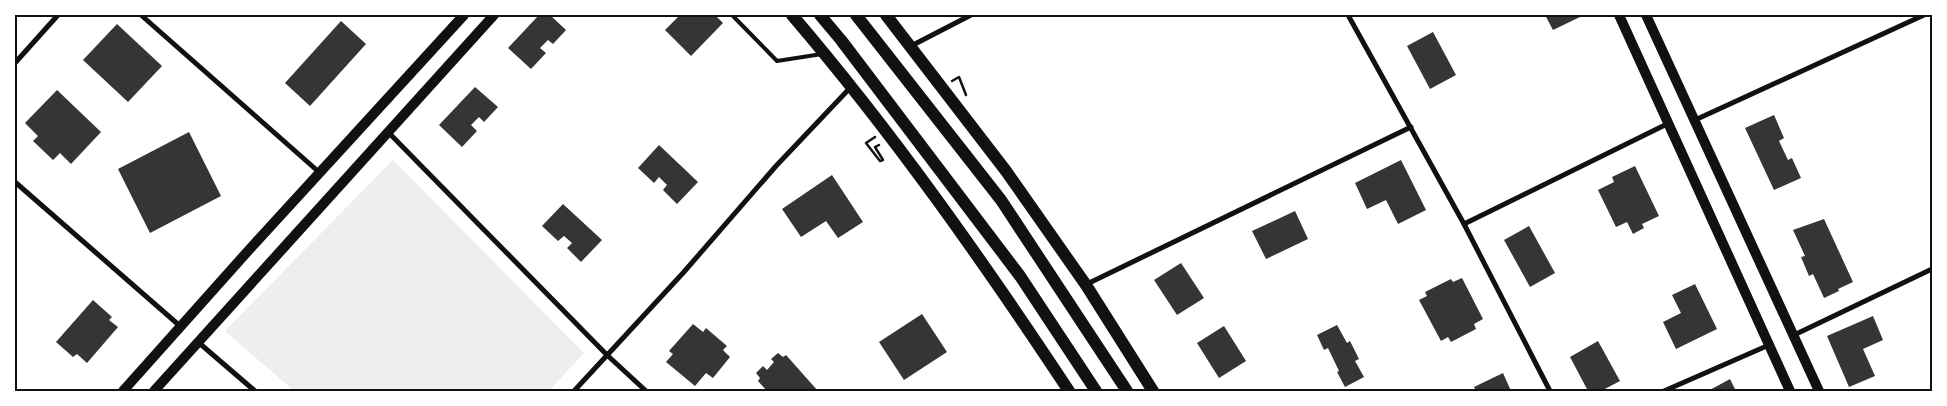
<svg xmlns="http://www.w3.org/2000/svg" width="1947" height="406" viewBox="0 0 1947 406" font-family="'Golos Text',sans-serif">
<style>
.green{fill:#eee}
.building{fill:#353535}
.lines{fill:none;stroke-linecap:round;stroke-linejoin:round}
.path{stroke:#111;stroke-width:2.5}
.service{stroke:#111;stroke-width:4}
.minor{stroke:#111;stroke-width:5}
.secondary{stroke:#111;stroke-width:10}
.trunk{stroke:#111;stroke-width:12}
.neatline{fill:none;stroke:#111;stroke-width:2}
</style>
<rect width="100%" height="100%" fill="#fff"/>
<path class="green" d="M393 160 584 353 549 391H294L225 331Z"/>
<g class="building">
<path d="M539 15H550L566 30 553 44 548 40 540 48 546 53 531 69 508 48Z"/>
<path d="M680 15H715L723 23 691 56 665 30Z"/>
<path d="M1545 15H1579L1580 17 1553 30Z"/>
<path d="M341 21 366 44 310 106 285 83Z"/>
<path d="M117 24 162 66 128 102 83 60Z"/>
<path d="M1433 32 1456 75 1430 89 1407 46Z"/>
<path d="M475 87 498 107 484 122 479 117 471 125 477 131 462 147 439 125Z"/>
<path d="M57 90 101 132 71 164 60 153 53 160 33 141 38 136 25 123Z"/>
<path d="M1774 115 1784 138 1779 141 1788 160 1792 158 1801 178 1774 190 1745 128Z"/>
<path d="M189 132 221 196 150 233 118 169Z"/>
<path d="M659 145 698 182 677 204 663 190 667 185 659 177 654 183 638 168Z"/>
<path d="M1401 160 1426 210 1398 224 1386 200 1367 209 1355 183Z"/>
<path d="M1635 166 1659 216 1642 224 1644 228 1633 234 1627 222 1616 227 1598 190 1614 182 1612 177Z"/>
<path d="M832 175 863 222 838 238 826 221 801 237 782 209Z"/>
<path d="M563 204 602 240 581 262 567 248 572 243 564 236 558 241 542 226Z"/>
<path d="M1295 211 1308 239 1266 259 1252 231Z"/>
<path d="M1824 219 1853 282 1838 289 1839 291 1824 298 1813 274 1809 276 1801 257 1805 256 1793 230Z"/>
<path d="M1529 226 1555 273 1530 287 1504 240Z"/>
<path d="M1181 263 1204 298 1177 315 1154 280Z"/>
<path d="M1462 278 1483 319 1474 324 1476 329 1451 342 1448 337 1441 341 1419 300 1427 296 1425 292 1451 279 1453 282Z"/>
<path d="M1695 284 1717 329 1676 349 1663 322 1681 313 1672 295Z"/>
<path d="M93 300 112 317 109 320 118 327 87 363 77 354 73 357 56 342Z"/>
<path d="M922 314 947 352 904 380 879 342Z"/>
<path d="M1873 316 1883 340 1863 349 1875 376 1849 387 1827 336Z"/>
<path d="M693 324 703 332 706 328 727 346 723 350 730 357 713 378 706 373 695 386 666 362 673 354 669 351Z"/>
<path d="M1337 325 1347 343 1350 341 1359 359 1355 361 1364 377 1345 387 1337 372 1339 371 1328 348 1324 350 1317 335Z"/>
<path d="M1224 326 1246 361 1219 378 1197 343Z"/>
<path d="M1598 341 1620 381 1601 391H1588L1570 357Z"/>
<path d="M778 353 783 357 786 355 818 391H767L758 381 760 378 756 373 763 366 767 370 774 362 771 359Z"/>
<path d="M1503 373 1511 391H1476L1474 387Z"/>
<path d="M1730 379 1736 391H1708Z"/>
</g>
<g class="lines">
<g class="path">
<path d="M952 81 959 77 966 95"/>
<path d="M875 137 866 143 880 161 883 160 875 147 879 145"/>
</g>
<path class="service" d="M732 15 777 61 822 54"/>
<g class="minor">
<path d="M141 15 320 173"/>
<path d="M1348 15 1464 224 1550 391"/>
<path d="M911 46 971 15"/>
<path d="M15 63 58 15"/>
<path d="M1695 120 1924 15"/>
<path d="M389 133 607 355 646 391"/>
<path d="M15 182 180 326"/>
<path d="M1464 224 1667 124"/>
<path d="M1087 284 1411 127"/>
<path d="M1794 335 1932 269"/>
<path d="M198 342 255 391"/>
<path d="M574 391 683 273 776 166 850 88"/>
<path d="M1664 391 1769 345"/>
</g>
<g class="secondary">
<path d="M1619 15 1790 391"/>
<path d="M1646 15 1819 391"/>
<path d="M123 391 248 251 464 15"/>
<path d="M154 391 494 15"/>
</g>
<g class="trunk">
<path d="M792 15C893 133 983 261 1069 391"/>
<path d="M820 15 841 40 1020 276 1096 391"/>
<path d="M856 15 1001 200 1127 391"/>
<path d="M886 15 1006 171 1086 285 1153 391"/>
</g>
</g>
<rect width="1947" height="406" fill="none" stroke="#ffffff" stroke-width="32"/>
<rect x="16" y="16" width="1915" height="374" class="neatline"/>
</svg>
